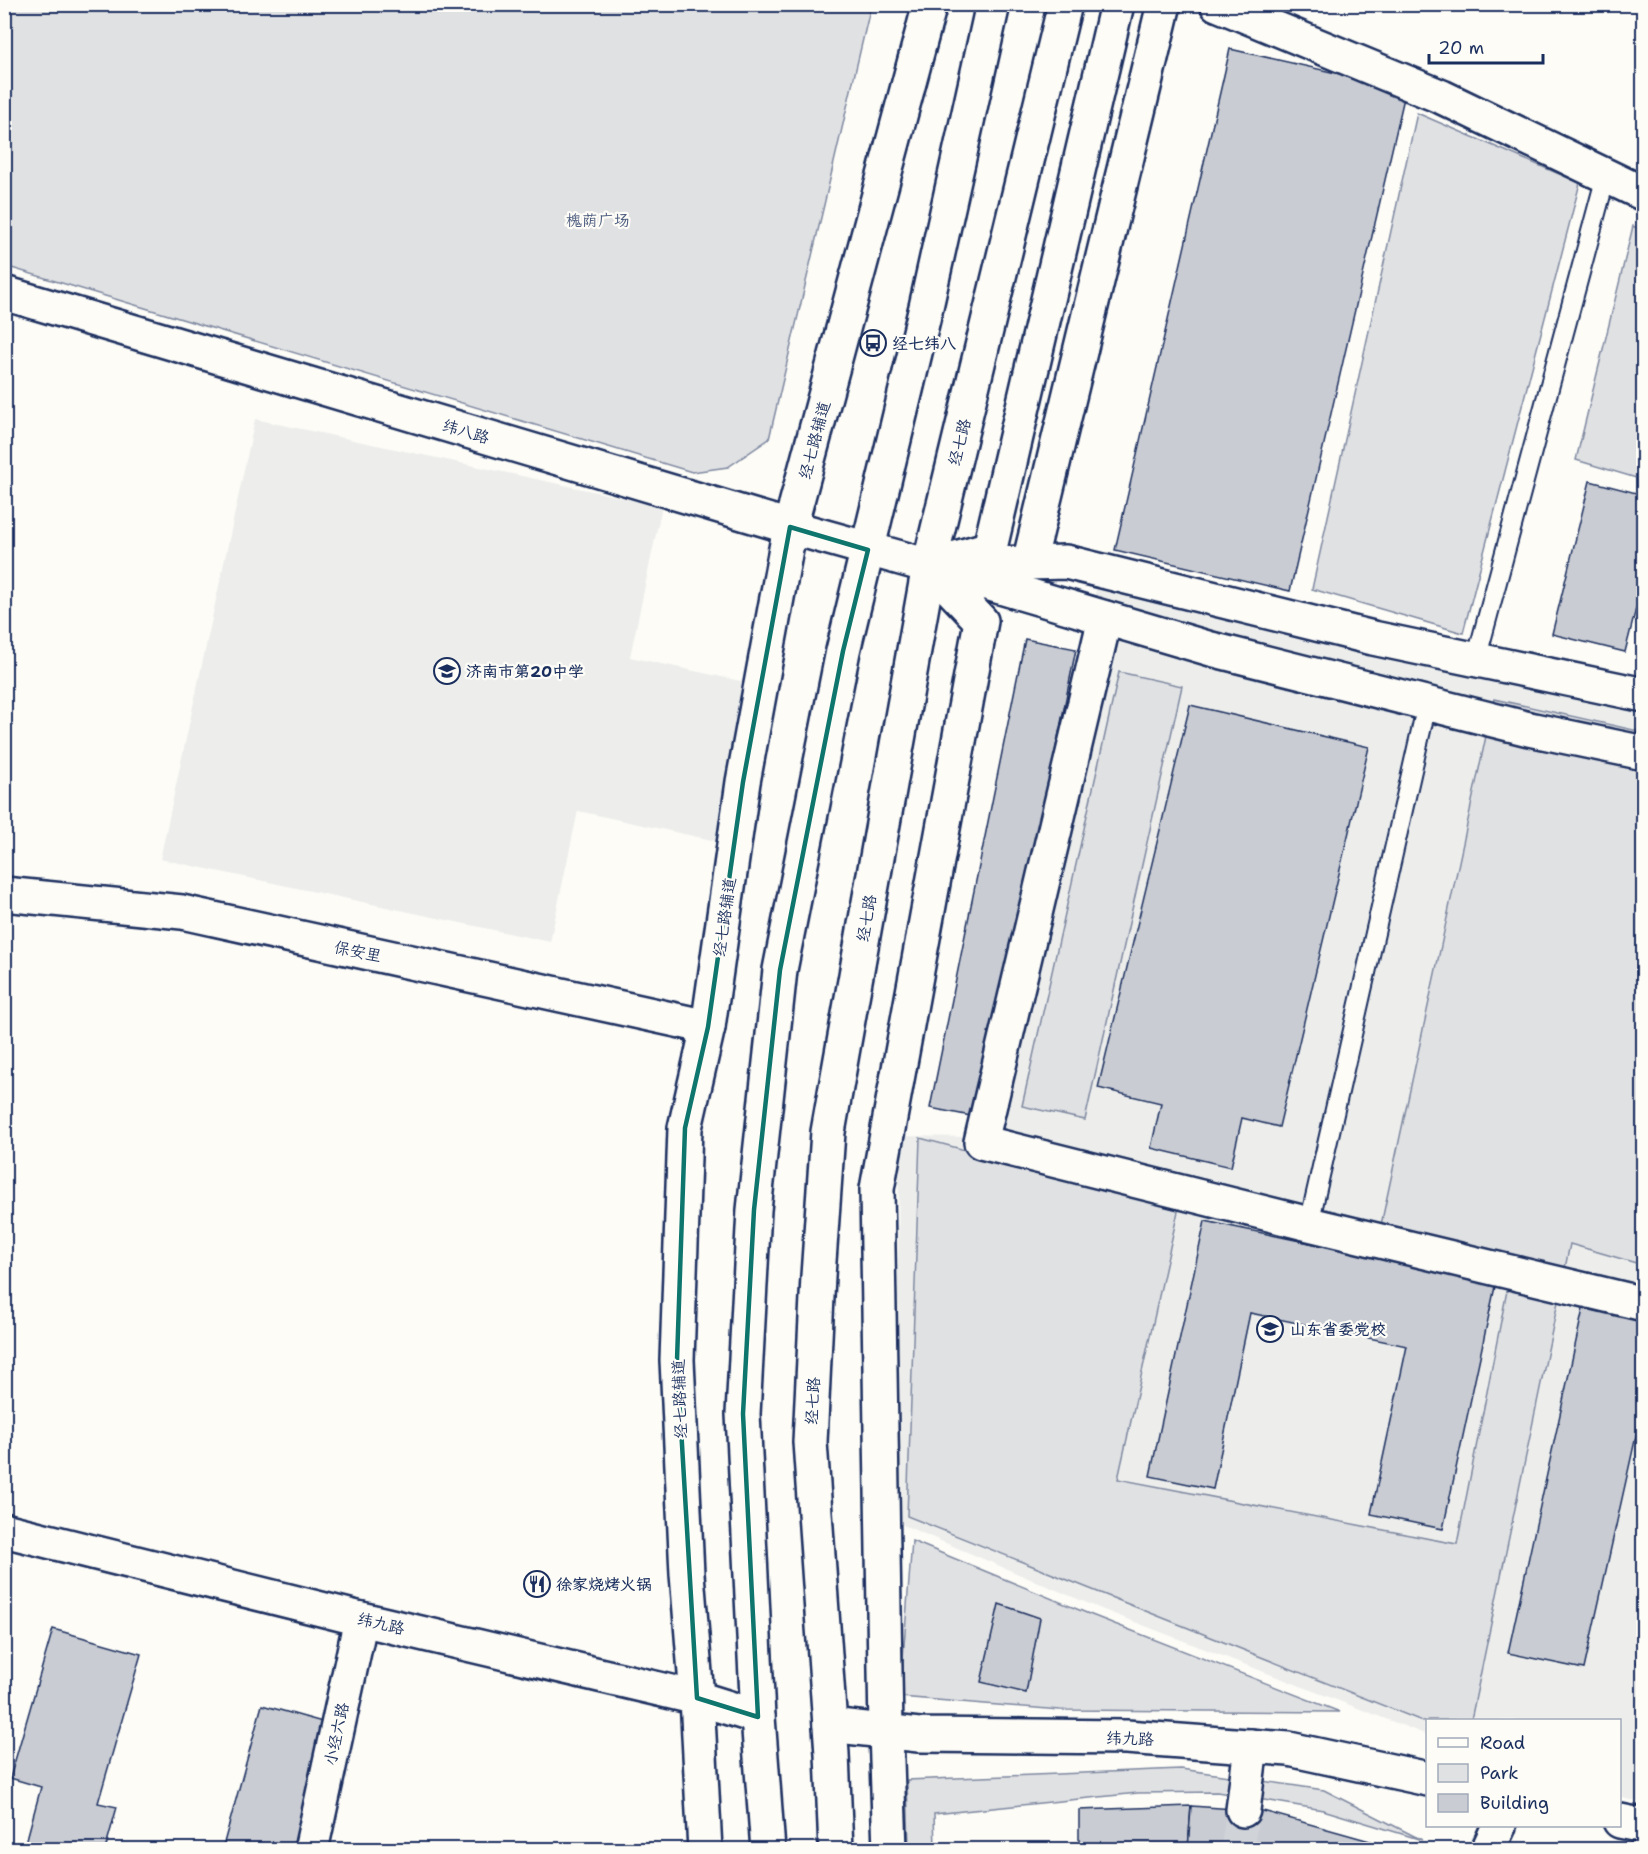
<svg xmlns="http://www.w3.org/2000/svg" width="1648" height="1854" viewBox="0 0 1648 1854" font-family="'Shantell Sans','LXGW WenKai TC',sans-serif">
<style>
.built{fill:#edeeec}
.green{fill:#e0e1e3;stroke:#7e88a0;stroke-width:1.5}
.building{fill:#c9ccd3;stroke:#1b2f5e;stroke-width:1.5}
.lines{fill:none;stroke-linecap:round;stroke-linejoin:round}
.minor-tunnel{stroke:#d0d3d8;stroke-width:33;stroke-dasharray:33 16;stroke-linecap:butt}
.service-casing{stroke:#1b2f5e;stroke-width:22}
.minor-casing{stroke:#1b2f5e;stroke-width:38}
.tertiary-casing{stroke:#1b2f5e;stroke-width:38}
.primary-casing{stroke:#1b2f5e;stroke-width:38}
.service{stroke:#fdfcf7;stroke-width:18}
.minor{stroke:#fdfcf7;stroke-width:33}
.tertiary{stroke:#fdfcf7;stroke-width:33}
.primary{stroke:#fdfcf7;stroke-width:33}
.marked{fill:none;stroke:#0f766e;stroke-width:4.5;stroke-linejoin:round}
.labels{text-anchor:middle;stroke-width:4.5;stroke-linejoin:round;paint-order:stroke}
.park-label{font-size:16px;fill:#4c5c7f;stroke:#fdfcf7}
.poi-label{font-size:16px;font-weight:bold;fill:#1b2f5e;stroke:#fdfcf7;text-anchor:start}
.street-label{font-size:16px;fill:#1b2f5e;stroke:#fdfcf7}
</style>
<rect width="100%" height="100%" fill="#fdfcf7"/>
<filter id="ink" filterUnits="userSpaceOnUse"><feTurbulence type="fractalNoise" baseFrequency=".0167" numOctaves="2"/><feDisplacementMap in="SourceGraphic" scale="12" xChannelSelector="R" yChannelSelector="G"/><feConvolveMatrix kernelMatrix="1 2 1 2 8 2 1 2 1" color-interpolation-filters="sRGB"/></filter>
<g filter="url(#ink)">
<g class="built">
<path d="M255 419 662 506 630 657 759 685 725 843 578 811 550 942 160 859Z"/>
<path d="M1096 589 1643 702V1804L1620 1797V1720H1428L1427 1735 1101 1609 896 1522 899 1136 979 1137Z"/>
</g>
<g class="green">
<path d="M5 4 871 5 769 439 728 467 692 472 5 266Z"/>
<path d="M1417 113 1580 183 1463 633 1312 589Z"/>
<path d="M1633 226 1644 231 1643 480 1576 460Z"/>
<path d="M1119 672 1182 686 1085 1120 1022 1106Z"/>
<path d="M1494 699 1643 732V1265L1570 1244 1471 1720H1428L1427 1723 907 1516 920 1138 1179 1207 1118 1479 1457 1544 1513 1260 1381 1225Z"/>
<path d="M912 1541 1089 1614 1340 1712 1060 1710 900 1697Z"/>
<path d="M1181 1769 1324 1790 1422 1840 1323 1810 1217 1792 1138 1793 934 1814 935 1849H909L907 1780Z"/>
</g>
<g class="building">
<path d="M1230 49 1406 89 1290 591 1115 550Z"/>
<path d="M1590 481 1644 495V577L1625 652 1552 634Z"/>
<path d="M1025 639 1076 649 981 1118 930 1108Z"/>
<path d="M1190 705 1369 747 1279 1127 1242 1118 1231 1167 1151 1148 1161 1103 1098 1088Z"/>
<path d="M1205 1221 1496 1282 1443 1529 1371 1514 1407 1346 1250 1313 1213 1489 1150 1476Z"/>
<path d="M1585 1300 1644 1313V1400L1584 1669 1508 1653Z"/>
<path d="M999 1604 1040 1618 1026 1693 981 1682Z"/>
<path d="M53 1629 141 1654 98 1803 117 1807 105 1850H24L41 1787 10 1778Z"/>
<path d="M1644 1633V1664L1637 1663Z"/>
<path d="M262 1705 333 1725 298 1850H222Z"/>
<path d="M1191 1806 1188 1850H1079V1810Z"/>
<path d="M1191 1806 1263 1811 1402 1850H1188Z"/>
</g>
<g class="lines">
<path class="minor-tunnel" d="M1237 1850 1243 1810"/>
<defs>
<g id="service">
<path d="M1476 660 1606 176"/>
<path d="M1309 1224 1427 704"/>
</g>
<g id="minor">
<path d="M1217 4 1442 97 1644 194"/>
<path d="M1029 563 1164 4"/>
<path d="M957 565 1066 562 1373 638 1644 695"/>
<path d="M929 566 1211 649 1529 729 1644 753"/>
<path d="M1105 618 981 1142 1309 1224 1644 1304"/>
<path d="M4 894 182 912 708 1027"/>
<path d="M1243 1810 1251 1746"/>
<path d="M311 1850 361 1619"/>
<path d="M1488 1850 1499 1826"/>
</g>
<g id="tertiary">
<path d="M4 293 790 527 929 566"/>
<path d="M4 1530 361 1619 697 1698 758 1717"/>
<path d="M830 1725 919 1735 1126 1737 1289 1749 1428 1779"/>
<path d="M1620 1821 1635 1824 1644 1823"/>
<path d="M705 1850 697 1698 687 1574 677 1360 685 1128 708 1027 743 782 790 527 930 4"/>
<path d="M890 1850 886 1731 877 1189 981 621 929 566 990 548 1117 4"/>
</g>
<g id="primary">
<path d="M768 1850 758 1717 743 1414 754 1210 780 970 843 651 926 307 993 4"/>
<path d="M836 1850 832 1754 810 1442 818 1276 828 1132 929 566 1065 4"/>
</g>
</defs>
<use href="#service" class="service-casing"/>
<use href="#minor" class="minor-casing"/>
<use href="#tertiary" class="tertiary-casing"/>
<use href="#primary" class="primary-casing"/>
<use href="#service" class="service"/>
<use href="#minor" class="minor"/>
<use href="#tertiary" class="tertiary"/>
<use href="#primary" class="primary"/>
</g>
</g>
<path class="marked" d="M790 527 868 550 843 651 780 970 754 1210 743 1414 758 1717 697 1698 677 1360 685 1128 708 1027 743 782Z"/>
<defs>
<symbol id="bus-ring" viewBox="-11 -11 22 22"><circle r="9.5" fill="#fdfcf7" stroke="#1b2f5e" stroke-width="1.5"/><path d="M-5-6H5V4H4V6H2V4H-2V6H-4V4H-5ZM-3.5-4V0h7V-4ZM-3.5 1.2v1.5H-2V1.2ZM2 1.2v1.5H3.5V1.2Z" fill="#1b2f5e"/></symbol>
<symbol id="school-ring" viewBox="-11 -11 22 22"><circle r="9.5" fill="#fdfcf7" stroke="#1b2f5e" stroke-width="1.5"/><path d="M0-5L7-2L0 1L-7-2ZM-4 1L0 2.5L4 1V4Q0 6-4 4Z" fill="#1b2f5e"/></symbol>
<symbol id="university-ring" viewBox="-11 -11 22 22"><circle r="9.5" fill="#fdfcf7" stroke="#1b2f5e" stroke-width="1.5"/><path d="M0-5L7-2L0 1L-7-2ZM-4 1L0 2.5L4 1V4Q0 6-4 4Z" fill="#1b2f5e"/></symbol>
<symbol id="restaurant-ring" viewBox="-11 -11 22 22"><circle r="9.5" fill="#fdfcf7" stroke="#1b2f5e" stroke-width="1.5"/><path d="M-5-6h1v4h1v-4h1v4h1v-4h1v5L-1.5 .5V6h-2V.5L-5-1ZM5-6V6H3V1.5H1.5Q1.5-4 5-6Z" fill="#1b2f5e"/></symbol>
</defs>
<g fill-rule="evenodd">
<use href="#bus-ring" x="858" y="328" width="30" height="30"/>
<use href="#school-ring" x="432" y="656" width="30" height="30"/>
<use href="#university-ring" x="1255" y="1314" width="30" height="30"/>
<use href="#restaurant-ring" x="522" y="1569" width="30" height="30"/>
</g>
<g class="labels">
<g class="park-label">
<text x="598" y="226">槐荫广场</text>
</g>
<g class="poi-label">
<text x="892" y="349">经七纬八</text>
<text x="466" y="677">济南市第20中学</text>
<text x="1290" y="1335">山东省委党校</text>
<text x="556" y="1590">徐家烧烤火锅</text>
</g>
<g class="street-label">
<text transform="translate(466 431) rotate(17)" y="6">纬八路</text>
<text transform="translate(814 440) rotate(-75)" y="6">经七路辅道</text>
<text transform="translate(959 442) rotate(-76)" y="6">经七路</text>
<text transform="translate(724 917) rotate(-82)" y="6">经七路辅道</text>
<text transform="translate(866 918) rotate(-80)" y="6">经七路</text>
<text transform="translate(358 951) rotate(12)" y="6">保安里</text>
<text transform="translate(679 1399) rotate(-92)" y="6">经七路辅道</text>
<text transform="translate(812 1401) rotate(-87)" y="6">经七路</text>
<text transform="translate(381 1623) rotate(13)" y="6">纬九路</text>
<text transform="translate(336 1734) rotate(-78)" y="6">小经六路</text>
<text transform="translate(1130 1738) rotate(2)" y="6">纬九路</text>
</g>
</g>
<rect width="1648" height="1854" fill="none" stroke="#fdfcf7" stroke-width="24"/>
<rect x="12" y="12" width="1624" height="1830" fill="none" stroke="#1b2f5e" stroke-width="2" filter="url(#ink)"/>
<rect x="1426" y="1719" width="195" height="108" fill="#fdfcf7" stroke="#a3aaba" stroke-width="1.5"/>
<rect x="1438" y="1738" width="30" height="9" fill="#fdfcf7" stroke="#a3aaba" stroke-width="1.5"/>
<text x="1480" y="1749" font-size="18" fill="#1b2f5e">Road</text>
<rect x="1438" y="1764" width="30" height="18" fill="#e0e1e3" stroke="#a3aaba" stroke-width="1.5"/>
<text x="1480" y="1779" font-size="18" fill="#1b2f5e">Park</text>
<rect x="1438" y="1794" width="30" height="18" fill="#c9ccd3" stroke="#a3aaba" stroke-width="1.5"/>
<text x="1480" y="1809" font-size="18" fill="#1b2f5e">Building</text>
<path d="M1429 54v9h114v-9" fill="none" stroke="#1b2f5e" stroke-width="3"/>
<text x="1438" y="54" font-size="18" fill="#1b2f5e" stroke="#fdfcf7" stroke-width="4.5" paint-order="stroke">20 m</text>
</svg>
